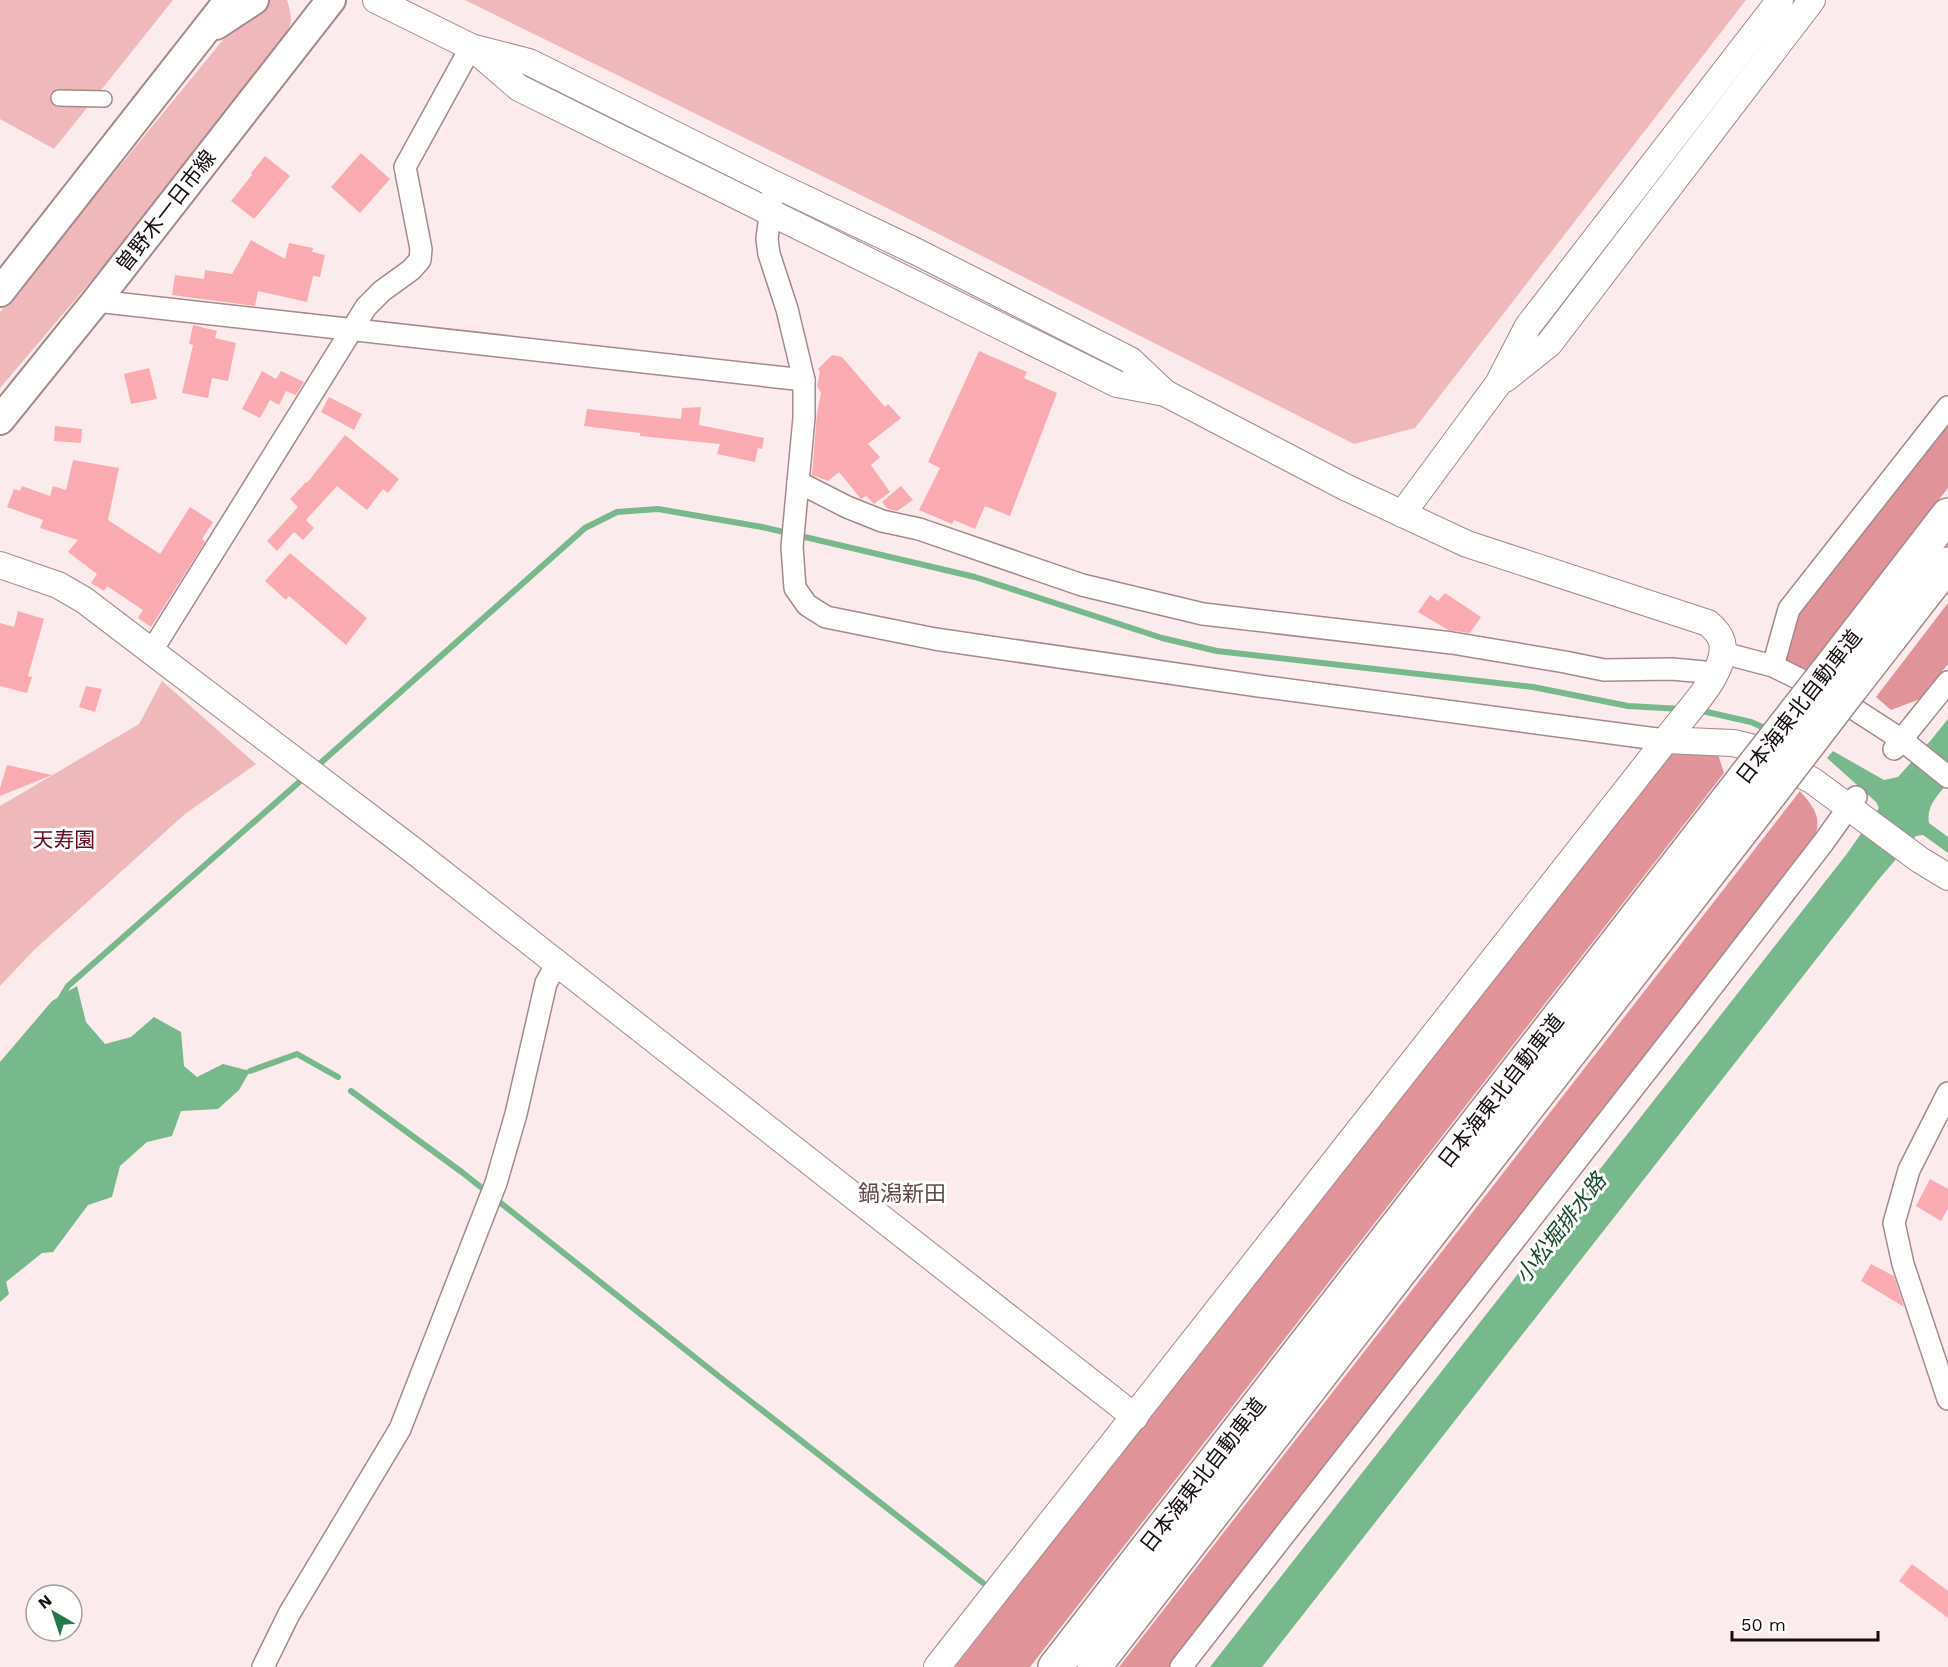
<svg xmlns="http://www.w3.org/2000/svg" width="1948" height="1667" viewBox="0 0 1948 1667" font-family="'Work Sans','Noto Sans JP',sans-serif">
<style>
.green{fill:#efb8bb}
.forest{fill:#e0949a}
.water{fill:#77b88d}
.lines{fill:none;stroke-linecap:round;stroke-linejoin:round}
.stream{stroke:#77b88d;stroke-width:6}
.building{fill:#f9abb1}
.pedestrian-casing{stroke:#a48a8b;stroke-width:18}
.minor-casing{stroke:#a48a8b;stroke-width:24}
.tertiary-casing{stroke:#a48a8b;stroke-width:28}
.secondary-casing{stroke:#a48a8b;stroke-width:32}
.motorway-casing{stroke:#a48a8b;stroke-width:36}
.pedestrian{stroke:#fff;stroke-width:15}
.minor{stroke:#fff;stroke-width:21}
.tertiary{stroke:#fff;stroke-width:26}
.secondary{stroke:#fff;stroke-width:28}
.motorway{stroke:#fff;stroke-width:33}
.motorway-bridge-casing{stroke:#a48a8b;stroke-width:36;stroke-linecap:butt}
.motorway-bridge{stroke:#fff;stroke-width:33}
.labels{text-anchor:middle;stroke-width:6;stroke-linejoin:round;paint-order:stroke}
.street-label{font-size:21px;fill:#160d0d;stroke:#fff}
.park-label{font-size:21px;fill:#680d23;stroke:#fff}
.neighbourhood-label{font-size:22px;fill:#624b4d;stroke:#fff}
.water-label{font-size:22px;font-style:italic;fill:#17492c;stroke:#fff}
</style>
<rect width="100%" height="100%" fill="#fcebec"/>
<g class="green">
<path d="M0 0H173L54 149 0 119Z"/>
<path d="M268 0H287C295 25 290 27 277 48L120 247 0 388V312L236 24Z"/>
<path d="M465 0H1746L1415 428 1354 444 889 209Z"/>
<path d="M162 681 256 764 185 814 33 951 0 986V806L139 724Z"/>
</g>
<g class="forest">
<path d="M1948 405V488L1807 669 1782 659 1786 618Z"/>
<path d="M1948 603V664L1920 699 1891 710 1876 697Z"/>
<path d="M1681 749 1718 754 1724 773 1030 1667H955L1655 761Z"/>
<path d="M1800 791C1820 814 1822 821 1810 849L1172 1667H1119Z"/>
</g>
<g class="water">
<path d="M1948 719V783C1937 796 1926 806 1929 823L1948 837V853L1923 835 1916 836 1879 879 1262 1667H1210L1846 855 1879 808 1876 802 1827 758 1833 751 1884 780 1898 777 1931 740Z"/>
<path d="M77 986 86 1022 105 1044 131 1037 154 1017 181 1032 184 1066 197 1077 223 1064 250 1071 239 1090 218 1109 181 1111 172 1136 147 1142 120 1166 112 1197 88 1205 53 1252 42 1253 6 1282 9 1294 0 1302V1062L52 1001Z"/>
</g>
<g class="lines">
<g class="stream">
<path d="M1698 710 1751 722 1769 730"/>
<path d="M316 767 585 528 617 512 658 509 762 527 975 577 1162 638 1217 651 1533 687 1628 706 1682 709"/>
<path d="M59 1001 68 986 306 776"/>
<path d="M250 1071 297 1054 338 1077"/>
<path d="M351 1091 463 1173 726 1382 983 1583"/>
</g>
</g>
<g class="building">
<path d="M361 153 390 179 360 213 331 187Z"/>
<path d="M265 156 290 176 254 219 231 201 252 175 251 173Z"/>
<path d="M251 240 285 259 289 243 313 248 312 252 325 255 320 277 313 276 307 302 258 291 255 306 172 295 175 275 204 279 205 270 232 274Z"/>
<path d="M193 325 217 331 215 338 236 343 228 381 212 378 208 398 182 393 193 345 189 344Z"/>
<path d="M979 351 1027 372 1024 378 1057 393 1010 516 985 506 975 529 954 520 952 524 919 510 940 468 928 462Z"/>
<path d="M832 355 842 357 885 407 888 404 901 418 868 444 880 457 871 465 890 492 874 504 866 496 861 499 839 472 828 481 812 475 817 413 821 393 817 386 820 372 818 369Z"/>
<path d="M149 368 157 399 131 404 124 374Z"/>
<path d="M262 371 276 379 281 371 304 382 296 395 286 391 279 405 270 400 260 418 242 409Z"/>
<path d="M329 397 362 414 354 430 321 412Z"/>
<path d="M701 407 699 425 764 438 762 449 758 448 755 462 717 454 720 444 640 436V433L584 426 587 409 681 419 682 408Z"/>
<path d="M55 426 82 429 81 443 54 441Z"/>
<path d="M345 435 399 479 388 493 383 489 367 510 337 486 306 520 314 528 303 540 294 532 277 551 267 541 298 507 290 499 306 482 307 483Z"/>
<path d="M73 460 119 468 108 520 160 554 190 507 213 522 202 539 205 542 151 627 138 618 143 610 107 586 104 591 91 583 97 574 68 552 78 540 40 528 43 520 7 507 14 489 20 491 22 486 50 496 53 486 66 490Z"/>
<path d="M901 486 913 500 897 511 888 509 882 502Z"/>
<path d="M290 553 367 618 346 645 289 596 286 600 265 581Z"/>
<path d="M1445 593 1481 617 1470 633 1448 630 1418 612 1430 595 1438 601Z"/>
<path d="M18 611 44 619 28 676 32 677 27 693 0 686V623L14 627Z"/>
<path d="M86 686 102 689 95 712 79 707Z"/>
<path d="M7 765 52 775 0 796V788Z"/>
<path d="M1930 1179 1948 1189V1208L1941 1221 1916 1206Z"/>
<path d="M1871 1264 1894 1276 1904 1307 1861 1281Z"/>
<path d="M1912 1564 1948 1591V1618L1899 1581Z"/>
</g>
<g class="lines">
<defs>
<path id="pedestrian" d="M59 98 104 99"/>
<g id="minor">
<path d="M774 184 767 239 769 254 787 309 804 380V418L792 547 795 588 807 605 826 617 935 639 1259 686 1664 740"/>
<path d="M96 301 804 380"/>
<path d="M798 482 847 507 882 521 919 529 1082 585 1203 614 1452 643 1565 662 1604 670 1672 669 1715 673"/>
<path d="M151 652 366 307 382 291 411 270 420 260 421 249 405 167 471 47"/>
<path d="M1723 653 1773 666 1834 696 1902 740 1948 777"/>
<path d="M1773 666 1789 609 1948 407"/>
<path d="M1894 749 1948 682"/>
<path d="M1948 1093 1909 1170 1894 1223 1903 1264 1948 1399"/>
<path d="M263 1667 289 1614 400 1429 496 1183 516 1114 546 983 557 963"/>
<path d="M1181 1667 1691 1014 1823 843 1856 797"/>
</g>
<g id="tertiary">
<path d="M376 0 471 47 529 62 774 184 915 251 1130 360 1165 393 1345 487 1467 544 1708 623C1714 628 1720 634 1722 642 1728 670 1692 706 1676 727L937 1667"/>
<path d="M476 51 519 88 1117 384 1165 393"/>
<path d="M1505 379 1549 344 1812 0"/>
<path d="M1402 514 1498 384 1528 326 1780 0"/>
<path d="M0 565 58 585 84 600 414 851 1135 1417"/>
<path d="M1664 740 1733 743 1750 747 1813 781 1920 860 1948 877"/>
</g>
<g id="secondary">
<path d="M216 25 254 0"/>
<path d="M0 292 229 0"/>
<path d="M0 420 96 301 331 0"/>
</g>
<g id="motorway">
<path d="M1826 673 1948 515"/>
<path d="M1852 687 1948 564"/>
<path d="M1055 1667 1745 777"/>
<path d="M1094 1667 1770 794"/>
</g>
</defs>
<use href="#pedestrian" class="pedestrian-casing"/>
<use href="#minor" class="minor-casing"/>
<use href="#tertiary" class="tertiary-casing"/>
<use href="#secondary" class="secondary-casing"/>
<use href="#motorway" class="motorway-casing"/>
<use href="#pedestrian" class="pedestrian"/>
<use href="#minor" class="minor"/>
<use href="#tertiary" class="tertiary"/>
<use href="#secondary" class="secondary"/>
<use href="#motorway" class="motorway"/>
<defs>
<g id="motorway-bridge">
<path d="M1745 777 1826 673"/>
<path d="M1770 794 1852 687"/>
</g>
</defs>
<use href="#motorway-bridge" class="motorway-bridge-casing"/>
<use href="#motorway-bridge" class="motorway-bridge"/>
</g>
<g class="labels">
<g class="street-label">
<text transform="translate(166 211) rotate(-52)" y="7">曽野木一日市線</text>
<text transform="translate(1799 707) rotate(-52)" y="7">日本海東北自動車道</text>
<text transform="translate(1501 1091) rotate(-52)" y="7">日本海東北自動車道</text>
<text transform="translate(1203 1475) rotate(-52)" y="7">日本海東北自動車道</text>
</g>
<g class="park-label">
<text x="64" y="847">天寿園</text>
</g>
<g class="neighbourhood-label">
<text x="902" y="1201">鍋潟新田</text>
</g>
<g class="water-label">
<text transform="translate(1560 1228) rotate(-52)" y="8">小松堀排水路</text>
</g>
</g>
<g transform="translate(54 1613) rotate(321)"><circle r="28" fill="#ffffff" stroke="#a29e9e" stroke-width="1.5"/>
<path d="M0-4.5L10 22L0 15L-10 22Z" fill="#257849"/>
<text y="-9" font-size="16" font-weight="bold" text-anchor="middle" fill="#160d0d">N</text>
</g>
<path d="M1732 1631v9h146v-9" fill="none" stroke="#160d0d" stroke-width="3"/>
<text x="1741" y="1631" font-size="18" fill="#160d0d" stroke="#ffffff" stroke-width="4.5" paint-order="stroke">50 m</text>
</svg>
